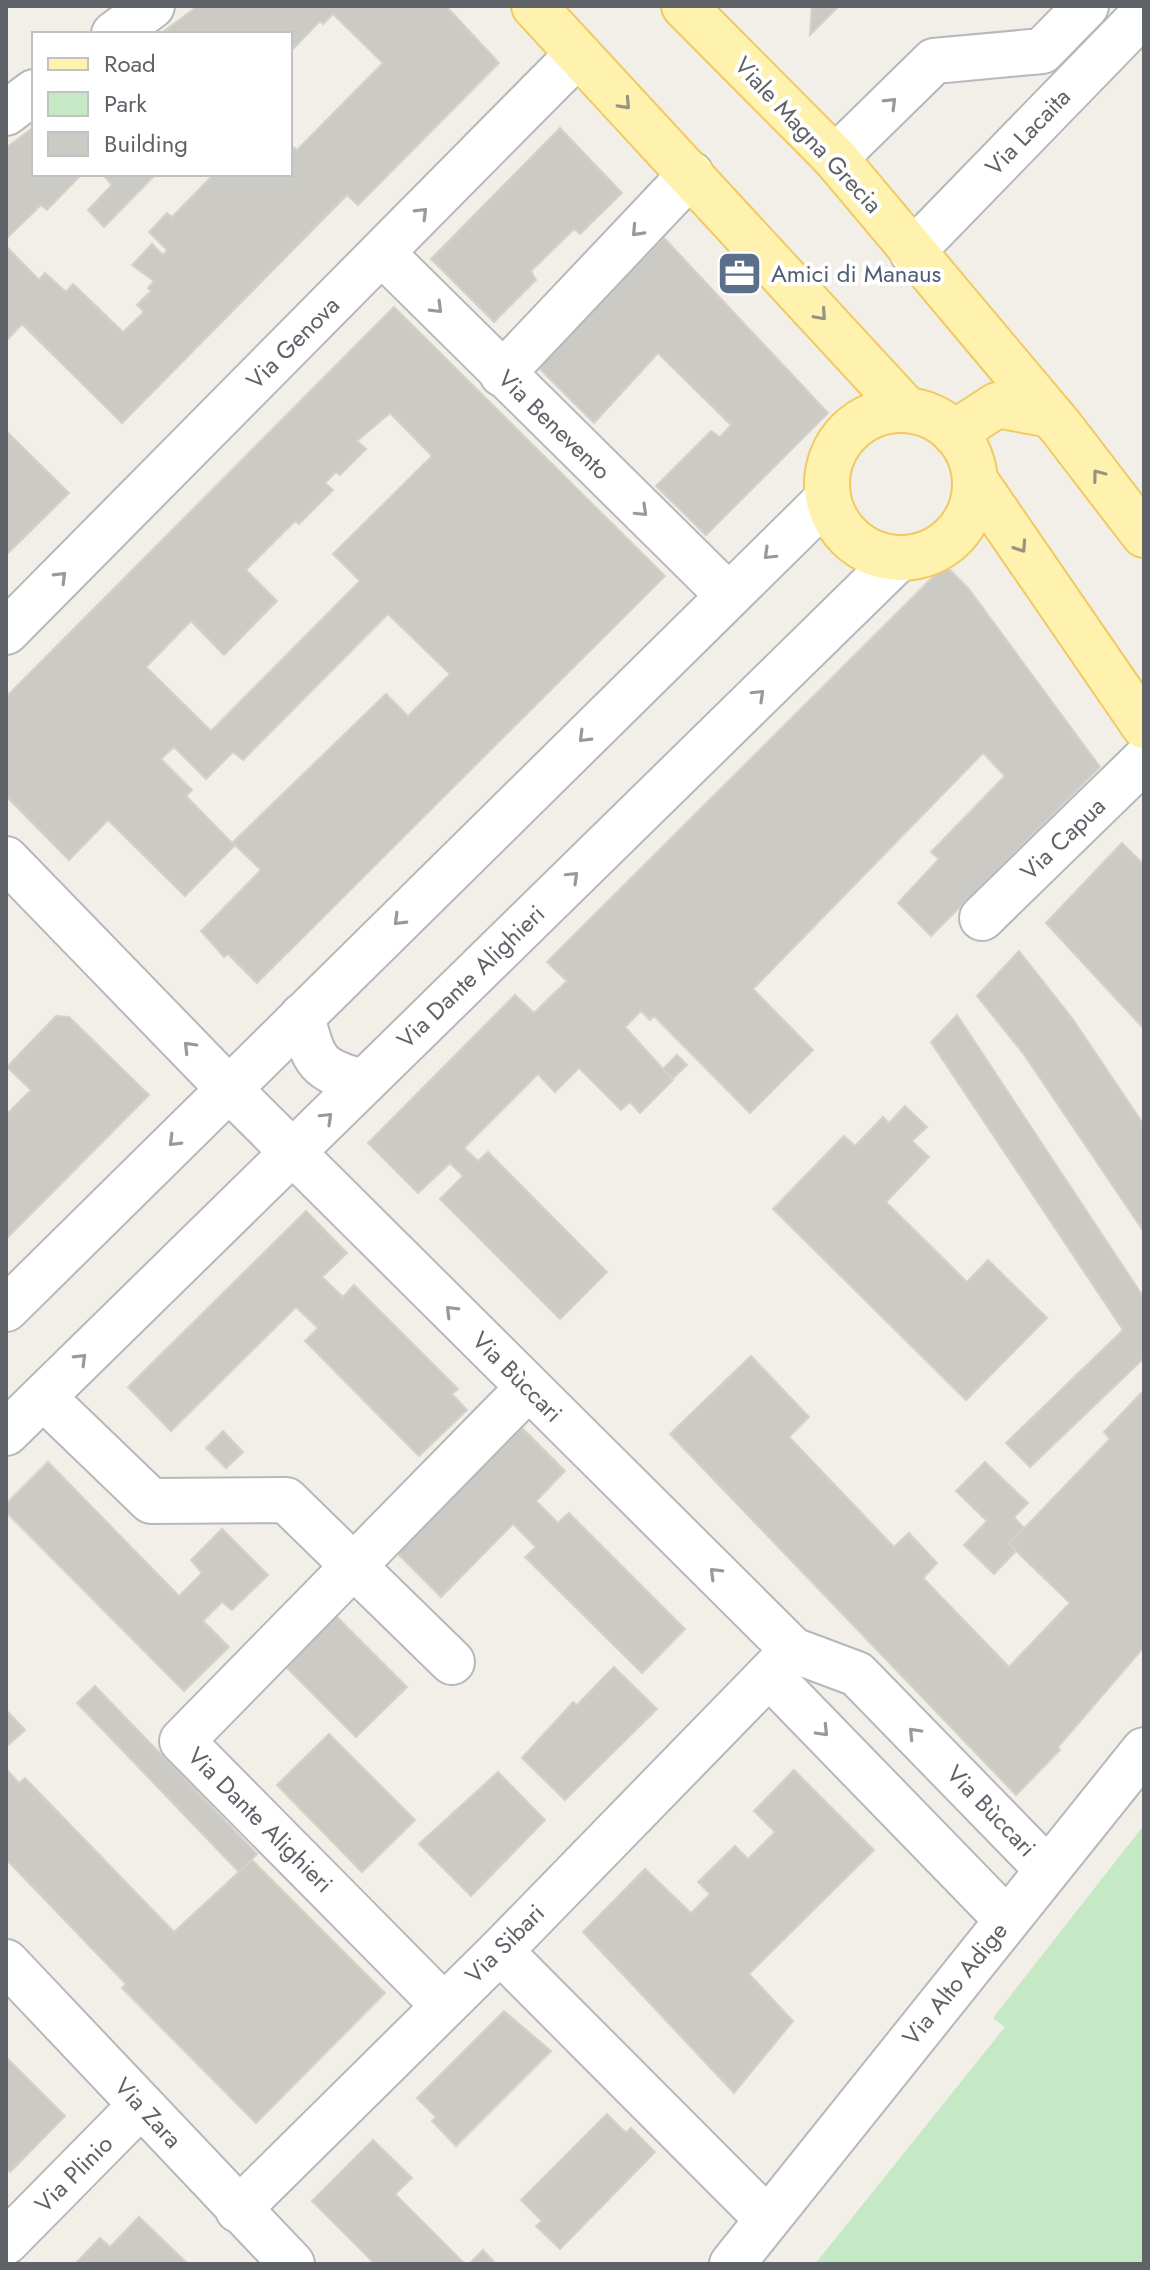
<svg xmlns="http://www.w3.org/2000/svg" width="1150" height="2270" viewBox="0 0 1150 2270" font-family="Jost,sans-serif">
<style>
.green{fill:#c5e8c5}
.building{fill:#cccac5;stroke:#d6d1c6;stroke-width:2;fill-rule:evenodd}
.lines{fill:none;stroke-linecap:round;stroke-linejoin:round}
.minor-casing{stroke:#b5b8bc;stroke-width:48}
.major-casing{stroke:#f2c960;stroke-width:48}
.minor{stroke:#fff;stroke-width:44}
.major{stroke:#fff2af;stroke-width:44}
.oneway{stroke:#979a9d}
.oneway2{stroke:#979581}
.labels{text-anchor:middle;stroke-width:8;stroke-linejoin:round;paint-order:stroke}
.street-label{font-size:24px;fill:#5f6368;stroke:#fff}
.service-label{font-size:24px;fill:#4e5e75;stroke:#fff;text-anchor:start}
</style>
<rect width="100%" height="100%" fill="#f1efe8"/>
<path class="green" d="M1144 1825V2264H815L1005 2027 993 2018Z"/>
<g class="building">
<path d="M198 6H446L499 63 358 205 347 195 122 423 22 324 6 341V246L39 280 45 273 66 292 73 284 123 332 144 312 137 305 151 291 148 288 154 281 132 265 152 244 163 255 167 250 149 232 167 213 172 217 214 174H290V145L297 150 383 63 333 14 323 24 320 21 290 52V34H160Z"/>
<path d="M812 6H839L810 35Z"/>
<path d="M34 127V174H82L47 210 41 205 6 239V148Z"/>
<path d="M560 128 622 193 580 234 574 229 531 271 536 280 494 322 431 259Z"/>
<path d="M102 174H156L104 227 88 210 112 185Z"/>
<path d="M664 238 828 413 706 535 656 486 711 431 720 437 731 425 658 353 594 423 537 366Z"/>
<path d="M394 307 665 576 257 983 228 954 224 957 201 931 261 870 235 845 185 896 108 820 69 860 6 796V697ZM390 413 432 456 333 554 360 581 211 731 146 667 191 621 224 655 277 601 246 570 295 521 299 524 333 490 325 483 336 472 340 475 366 449 357 441ZM388 614 450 674 408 716 386 694 232 843 186 796 192 790 161 759 174 747 206 779 233 752 243 760Z"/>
<path d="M6 431 69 493 6 555Z"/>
<path d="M945 565 968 588 1100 767 931 936 898 903 939 859 931 852 1005 776 983 753 753 989 813 1050 750 1113 654 1016 650 1020 641 1011 625 1027 673 1080 640 1113 630 1102 621 1110 579 1068 555 1092 538 1074 464 1148 478 1161 488 1152 607 1272 560 1319 440 1199 463 1176 450 1163 418 1193 368 1143 515 995 534 1013 567 981 547 962Z"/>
<path d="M1122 843 1144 865V1029L1046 923Z"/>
<path d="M1019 951 1072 1018 1144 1125V1232L1023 1053 977 996Z"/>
<path d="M957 1015 1144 1298V1358L1030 1467 1006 1443 1123 1330 931 1042Z"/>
<path d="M56 1016 69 1017 149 1095 6 1239V1115L31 1090 7 1067Z"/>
<path d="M677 1055 687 1065 672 1079 663 1069Z"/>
<path d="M905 1106 927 1127 912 1141 929 1157 886 1202 967 1282 988 1260 1047 1318 966 1400 773 1209 844 1136 855 1146 883 1117 889 1123Z"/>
<path d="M306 1211 347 1253 322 1277 343 1297 354 1285 458 1389 452 1394 467 1410 419 1456 305 1341 318 1328 296 1307 171 1431 128 1387Z"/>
<path d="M751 1356 809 1417 789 1437 894 1547 909 1533 937 1563 923 1578 1009 1667 1070 1603 1009 1544 1110 1439 1104 1432 1144 1390V1647L1058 1747 1060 1750 1016 1795 670 1434Z"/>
<path d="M522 1428 565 1471 536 1501 558 1523 569 1513 685 1629 642 1673 525 1557 536 1547 513 1524 441 1597 397 1553Z"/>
<path d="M223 1431 243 1452 226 1468 206 1448Z"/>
<path d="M48 1462 179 1596 202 1573 191 1560 222 1529 268 1575 232 1610 222 1602 203 1621 229 1647 184 1691 6 1512V1504Z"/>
<path d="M985 1462 1028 1503 1014 1517 1024 1528 1009 1544 1016 1551 994 1574 964 1545 987 1521 956 1491Z"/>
<path d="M330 1610 407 1687 356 1737 279 1660Z"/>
<path d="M614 1667 657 1709 565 1800 522 1758 573 1702 577 1705Z"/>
<path d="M95 1686 257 1854 239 1872 77 1703Z"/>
<path d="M6 1710 25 1730 6 1747Z"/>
<path d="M329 1734 415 1820 362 1872 277 1785Z"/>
<path d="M6 1769 19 1783 25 1778 174 1932 252 1860 385 1993 256 2123 122 1988 126 1984 6 1859Z"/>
<path d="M794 1770 874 1850 749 1974 793 2021 734 2093 583 1932 645 1869 691 1913 710 1894 698 1882 735 1846 748 1859 775 1832 754 1811Z"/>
<path d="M498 1772 545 1820 471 1896 419 1844Z"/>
<path d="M504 2011 551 2051 456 2146 432 2121 436 2117 417 2098Z"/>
<path d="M6 2057 65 2116 10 2172 6 2168Z"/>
<path d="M607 2114 626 2133 631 2128 655 2152 560 2249 536 2226 542 2221 521 2200Z"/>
<path d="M373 2140 412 2178 395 2194 465 2264H375L312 2201Z"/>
<path d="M139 2217 188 2264H75L100 2238 110 2247Z"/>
<path d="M483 2250 496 2264H469Z"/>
</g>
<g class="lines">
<defs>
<g id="minor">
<path d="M114 34 152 6"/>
<path d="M6 113 34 92"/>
<path d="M835 158 934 61 1042 51 1086 6"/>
<path d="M912 252 1144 13"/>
<path d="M382 253 728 595"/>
<path d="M502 374 691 174"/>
<path d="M6 632 578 54"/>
<path d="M6 859 227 1087 793 1650 857 1674 1047 1869"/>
<path d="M982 918 1144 760"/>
<path d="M302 1016C314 1062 316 1070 364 1082"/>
<path d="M6 1309 826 500"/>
<path d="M43 1397 151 1501 286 1500 452 1662"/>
<path d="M6 1433 899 558"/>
<path d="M769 1675 1007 1920"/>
<path d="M500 1951 767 2219"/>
<path d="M6 1962 292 2264"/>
<path d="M443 2005 182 1741 528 1388"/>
<path d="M238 2210 500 1951 793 1650"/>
<path d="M6 2242 141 2105"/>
<path d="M732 2264 1144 1750"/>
</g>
<g id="major">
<path d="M534 6 905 408"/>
<path d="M684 6 835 158 1061 427 1144 535"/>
<circle cx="901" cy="484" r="74"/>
<path d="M954 433 997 405 1051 415"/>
<path d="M977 483 1144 726"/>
</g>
</defs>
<use href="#minor" class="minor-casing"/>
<use href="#major" class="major-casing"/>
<use href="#minor" class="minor"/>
<use href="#major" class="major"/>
</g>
<defs><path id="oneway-chevron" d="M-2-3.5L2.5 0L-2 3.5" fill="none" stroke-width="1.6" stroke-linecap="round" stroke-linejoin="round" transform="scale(2)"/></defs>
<g class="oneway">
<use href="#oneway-chevron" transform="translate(891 103) rotate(-45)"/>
<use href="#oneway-chevron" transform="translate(422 213) rotate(-45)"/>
<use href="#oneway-chevron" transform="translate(637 231) rotate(133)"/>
<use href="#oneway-chevron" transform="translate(437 308) rotate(45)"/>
<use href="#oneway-chevron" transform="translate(642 511) rotate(44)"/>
<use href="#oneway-chevron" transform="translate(769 554) rotate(136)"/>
<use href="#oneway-chevron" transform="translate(61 577) rotate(-45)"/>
<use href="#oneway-chevron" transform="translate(759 695) rotate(-44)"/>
<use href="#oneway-chevron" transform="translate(584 737) rotate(135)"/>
<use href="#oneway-chevron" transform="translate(573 877) rotate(-44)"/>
<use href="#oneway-chevron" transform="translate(399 920) rotate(135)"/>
<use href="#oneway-chevron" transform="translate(189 1047) rotate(-134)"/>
<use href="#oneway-chevron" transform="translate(327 1118) rotate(-44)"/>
<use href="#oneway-chevron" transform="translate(174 1141) rotate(135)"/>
<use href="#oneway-chevron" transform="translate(451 1311) rotate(-135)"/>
<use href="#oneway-chevron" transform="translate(81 1359) rotate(-45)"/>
<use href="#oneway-chevron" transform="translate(715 1573) rotate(-135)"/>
<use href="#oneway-chevron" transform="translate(823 1731) rotate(46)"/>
<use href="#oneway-chevron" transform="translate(914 1733) rotate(-134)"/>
</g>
<g class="oneway2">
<use href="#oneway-chevron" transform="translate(625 104) rotate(47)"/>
<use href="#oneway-chevron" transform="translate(821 315) rotate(48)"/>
<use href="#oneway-chevron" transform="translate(1098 475) rotate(-127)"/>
<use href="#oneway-chevron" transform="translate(1021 547) rotate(56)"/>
</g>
<defs>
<symbol id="office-square" viewBox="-11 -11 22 22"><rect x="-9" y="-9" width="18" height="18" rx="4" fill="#5c6f8a" stroke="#fff"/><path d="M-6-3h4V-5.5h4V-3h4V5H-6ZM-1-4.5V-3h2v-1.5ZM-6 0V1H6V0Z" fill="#fff"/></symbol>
</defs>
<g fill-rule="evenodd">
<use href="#office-square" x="714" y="248" width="51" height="51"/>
</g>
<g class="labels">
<g class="street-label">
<text transform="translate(1028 132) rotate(-46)" y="8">Via Lacaita</text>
<text transform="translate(808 135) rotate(47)" y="8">Viale Magna Grecia</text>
<text transform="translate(293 343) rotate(-45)" y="8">Via Genova</text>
<text transform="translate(554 425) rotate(44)" y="8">Via Benevento</text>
<text transform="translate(1063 839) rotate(-44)" y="8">Via Capua</text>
<text transform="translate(471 977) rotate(-44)" y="8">Via Dante Alighieri</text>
<text transform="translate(517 1377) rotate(45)" y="8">Via Bùccari</text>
<text transform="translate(991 1811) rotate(46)" y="8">Via Bùccari</text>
<text transform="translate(260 1820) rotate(45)" y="8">Via Dante Alighieri</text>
<text transform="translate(505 1944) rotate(-45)" y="8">Via Sibari</text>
<text transform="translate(955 1984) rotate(-51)" y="8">Via Alto Adige</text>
<text transform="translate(148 2113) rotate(47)" y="8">Via Zara</text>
<text transform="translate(74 2174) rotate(-45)" y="8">Via Plinio</text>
</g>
<g class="service-label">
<text x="771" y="282">Amici di Manaus</text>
</g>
</g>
<rect width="1150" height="2270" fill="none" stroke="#5f6368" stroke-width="16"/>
<rect x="32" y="32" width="260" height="144" fill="#ffffff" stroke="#bfc1c3" stroke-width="2"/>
<rect x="48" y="58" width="40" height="12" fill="#fff2af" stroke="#bfc1c3" stroke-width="2"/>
<text x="104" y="72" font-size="24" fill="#5f6368">Road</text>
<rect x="48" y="92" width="40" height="24" fill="#c5e8c5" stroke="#bfc1c3" stroke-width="2"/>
<text x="104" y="112" font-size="24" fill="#5f6368">Park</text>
<rect x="48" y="132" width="40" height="24" fill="#cccac5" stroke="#bfc1c3" stroke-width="2"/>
<text x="104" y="152" font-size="24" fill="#5f6368">Building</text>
</svg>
